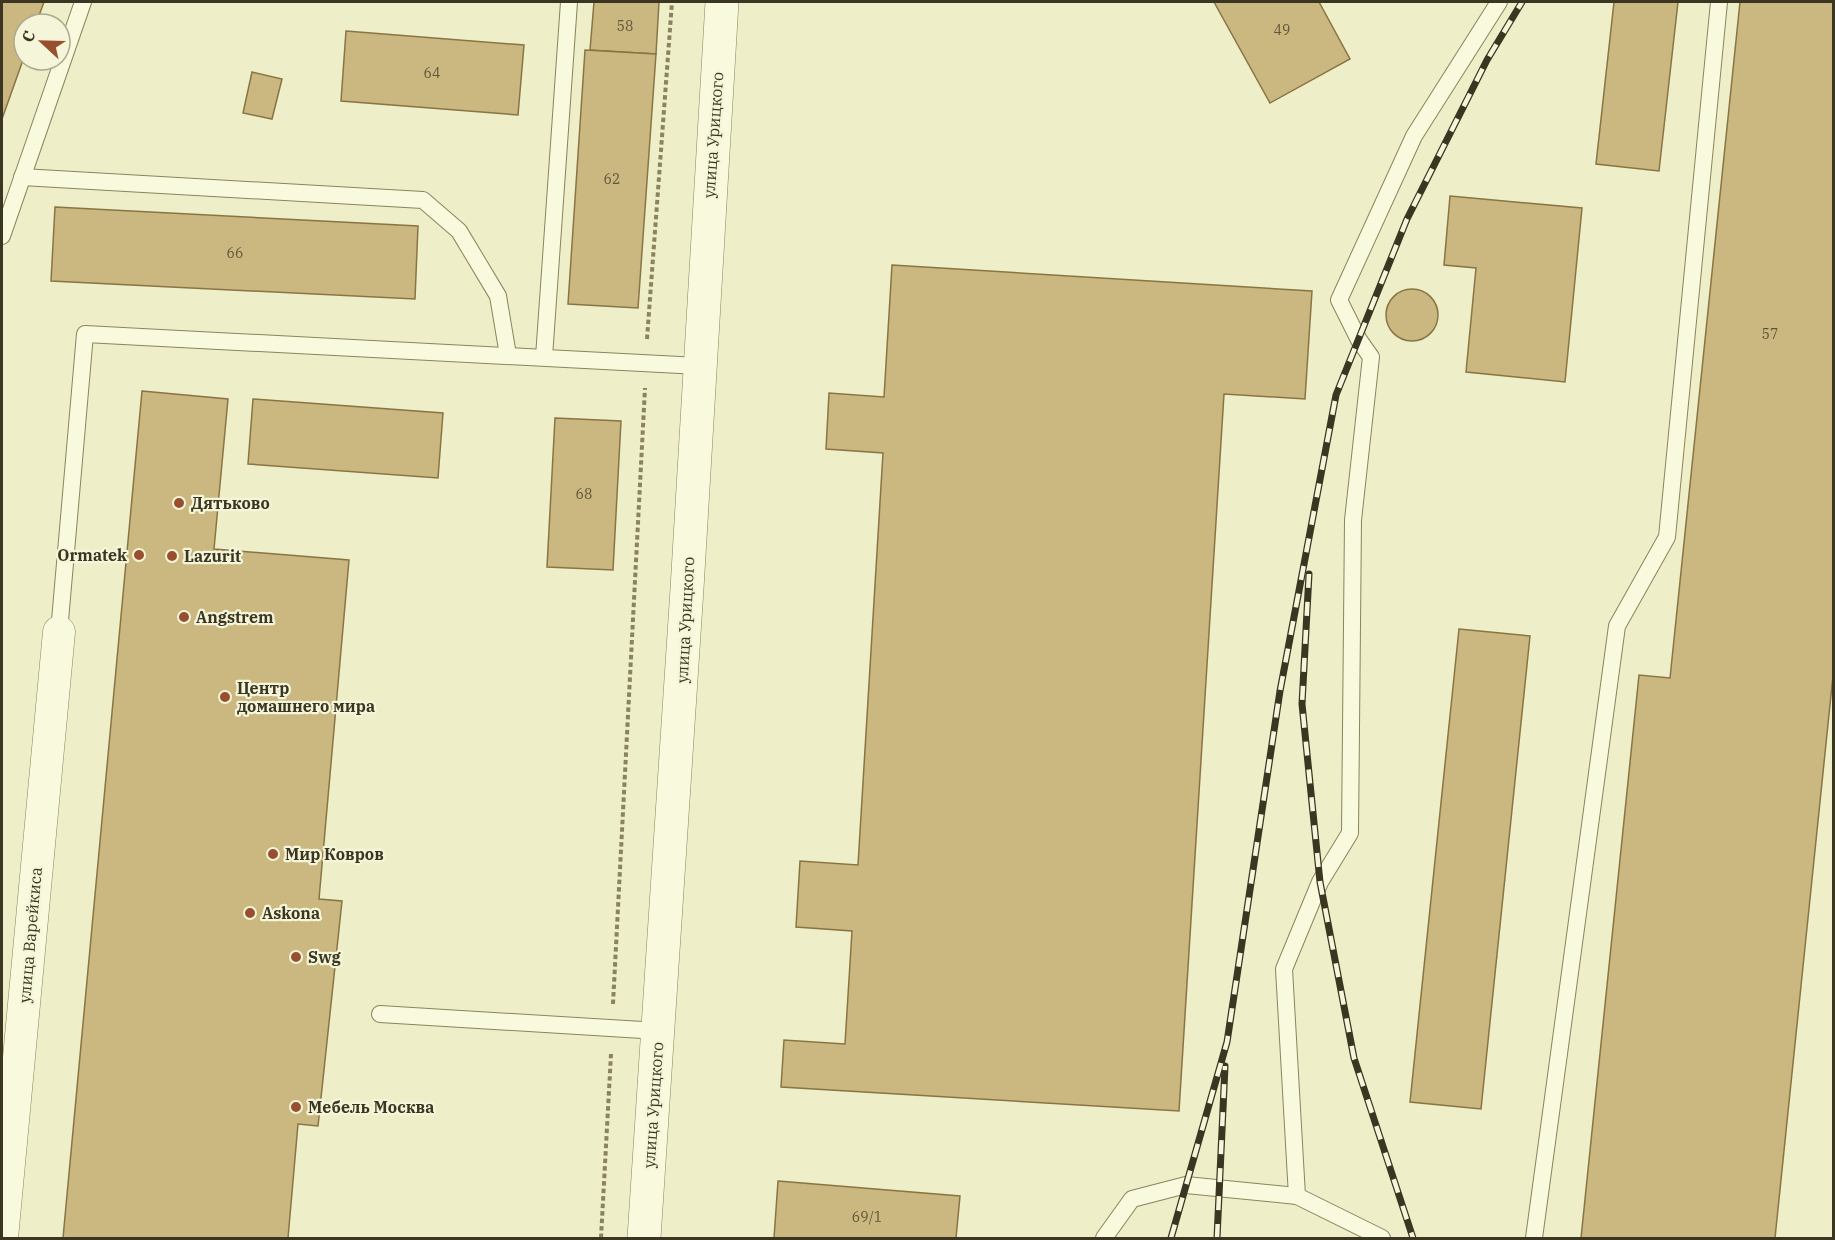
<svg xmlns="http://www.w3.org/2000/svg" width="1835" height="1240" viewBox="0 0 1835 1240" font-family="'IBM Plex Serif',serif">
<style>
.building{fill:#cbb780;stroke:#897544;stroke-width:1.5}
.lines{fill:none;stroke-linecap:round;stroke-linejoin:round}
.service-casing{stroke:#8a845e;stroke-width:18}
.minor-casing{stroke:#8a845e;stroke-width:33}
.tertiary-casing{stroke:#8a845e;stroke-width:34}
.path{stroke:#8a845e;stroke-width:4;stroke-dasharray:4.5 3;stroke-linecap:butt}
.service{stroke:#f8f9dd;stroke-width:16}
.minor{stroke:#f8f9dd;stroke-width:32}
.tertiary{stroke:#f8f9dd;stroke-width:33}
.rail-casing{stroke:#3b3621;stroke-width:7}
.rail{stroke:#f5f6d9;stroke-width:4.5;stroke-dasharray:14;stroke-linecap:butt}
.poi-dot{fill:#994f2f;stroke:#f5f6d9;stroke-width:2}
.labels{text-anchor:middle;stroke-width:4.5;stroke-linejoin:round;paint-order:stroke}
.number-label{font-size:14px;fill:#5f5639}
.street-label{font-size:16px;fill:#3b3621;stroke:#f5f6d9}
.poi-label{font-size:16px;font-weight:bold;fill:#3b3621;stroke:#f5f6d9;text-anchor:start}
</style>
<rect width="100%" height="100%" fill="#eeeec9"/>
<g class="building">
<path d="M2 2H44L36 24H24V57L2 119Z"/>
<path d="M594 2H659L656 54 590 50Z"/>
<path d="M1214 2H1319L1350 59 1270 103Z"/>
<path d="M1614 2H1678L1659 171 1596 164Z"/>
<path d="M1740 2H1834V666L1775 1238H1581L1639 675 1670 678Z"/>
<path d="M346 31 524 45 518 115 341 101Z"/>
<path d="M585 50 656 54 638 308 568 304Z"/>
<path d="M252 72 282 79 272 119 243 113Z"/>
<path d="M1450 196 1582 208 1565 382 1466 372 1476 268 1444 265Z"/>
<path d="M55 207 418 226 415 299 51 281Z"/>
<path d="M892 265 1312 291 1305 399 1224 394 1179 1111 781 1087 784 1040 845 1044 852 931 796 927 800 861 858 865 883 453 826 449 829 393 884 397Z"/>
<circle cx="1412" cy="315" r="26"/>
<path d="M142 391 228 399 214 549 349 560 319 899 342 901 318 1126 298 1124 288 1238H63Z"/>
<path d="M253 399 443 413 438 478 248 464Z"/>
<path d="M555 418 621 421 613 570 547 567Z"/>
<path d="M1459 629 1530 636 1481 1109 1410 1102Z"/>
<path d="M778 1181 960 1196 956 1238H774Z"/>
</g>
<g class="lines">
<defs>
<g id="service">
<path d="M22 177 423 200 459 231 498 296 508 355"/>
<path d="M2 236 83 2"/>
<path d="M544 357 569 2"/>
<path d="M59 632 85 334 699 366"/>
<path d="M380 1014 659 1031"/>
<path d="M1297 1196 1284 969 1320 882 1350 833 1353 520 1371 357 1359 340 1339 300 1414 136 1499 2"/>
<path d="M1104 1238 1132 1199 1186 1185 1297 1196 1382 1238"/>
<path d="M1534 1238 1617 626 1667 537 1719 2"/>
</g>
<path id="minor" d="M2 1238 59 632"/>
<path id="tertiary" d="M644 1238 687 589 722 2"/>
</defs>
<use href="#service" class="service-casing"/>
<use href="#minor" class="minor-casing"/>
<use href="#tertiary" class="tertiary-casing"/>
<g class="path">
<path d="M647 339 672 2"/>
<path d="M613 1004 645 388"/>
<path d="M601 1238 611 1054"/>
</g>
<use href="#service" class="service"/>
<use href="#minor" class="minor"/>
<use href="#tertiary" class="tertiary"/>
<defs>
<g id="rail">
<path d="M1309 574 1302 704 1320 882 1354 1058 1413 1238"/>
<path d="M1171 1238 1227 1042 1280 691 1336 395 1407 219 1487 60 1522 2"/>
<path d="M1217 1238 1225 1066"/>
</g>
</defs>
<use href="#rail" class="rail-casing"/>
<use href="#rail" class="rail"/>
</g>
<g class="poi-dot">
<circle cx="179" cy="503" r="6"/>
<circle cx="139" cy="555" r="6"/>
<circle cx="172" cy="556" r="6"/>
<circle cx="184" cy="617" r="6"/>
<circle cx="225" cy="697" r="6"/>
<circle cx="273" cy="854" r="6"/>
<circle cx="250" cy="913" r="6"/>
<circle cx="296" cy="957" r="6"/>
<circle cx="296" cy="1107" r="6"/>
</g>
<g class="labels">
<g class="number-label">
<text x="625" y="31">58</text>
<text x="1282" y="35">49</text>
<text x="432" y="78">64</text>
<text x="612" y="184">62</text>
<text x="235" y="258">66</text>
<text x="1770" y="339">57</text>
<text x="584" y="499">68</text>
<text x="867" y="1222">69/1</text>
</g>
<g class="street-label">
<text transform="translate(713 135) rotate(-86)" y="6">улица Урицкого</text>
<text transform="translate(685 620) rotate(-87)" y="6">улица Урицкого</text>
<text transform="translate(30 935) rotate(-85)" y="6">улица Варейкиса</text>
<text transform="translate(653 1105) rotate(-86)" y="6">улица Урицкого</text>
</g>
<g class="poi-label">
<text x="191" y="509">Дятьково</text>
<text x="127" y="561" text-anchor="end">Ormatek</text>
<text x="184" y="562">Lazurit</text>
<text x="196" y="623">Angstrem</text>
<text x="237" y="694">Центр<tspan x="237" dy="18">домашнего мира</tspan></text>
<text x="285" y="860">Мир Ковров</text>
<text x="262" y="919">Askona</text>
<text x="308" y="963">Swg</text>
<text x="308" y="1113">Мебель Москва</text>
</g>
</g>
<rect width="1835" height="1240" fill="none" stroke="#3b3621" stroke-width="6"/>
<g transform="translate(42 42) rotate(292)"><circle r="28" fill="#f5f6d9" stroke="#aba98f" stroke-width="1.5"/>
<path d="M0-4.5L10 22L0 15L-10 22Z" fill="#994f2f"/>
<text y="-9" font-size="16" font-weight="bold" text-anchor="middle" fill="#3b3621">С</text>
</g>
</svg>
